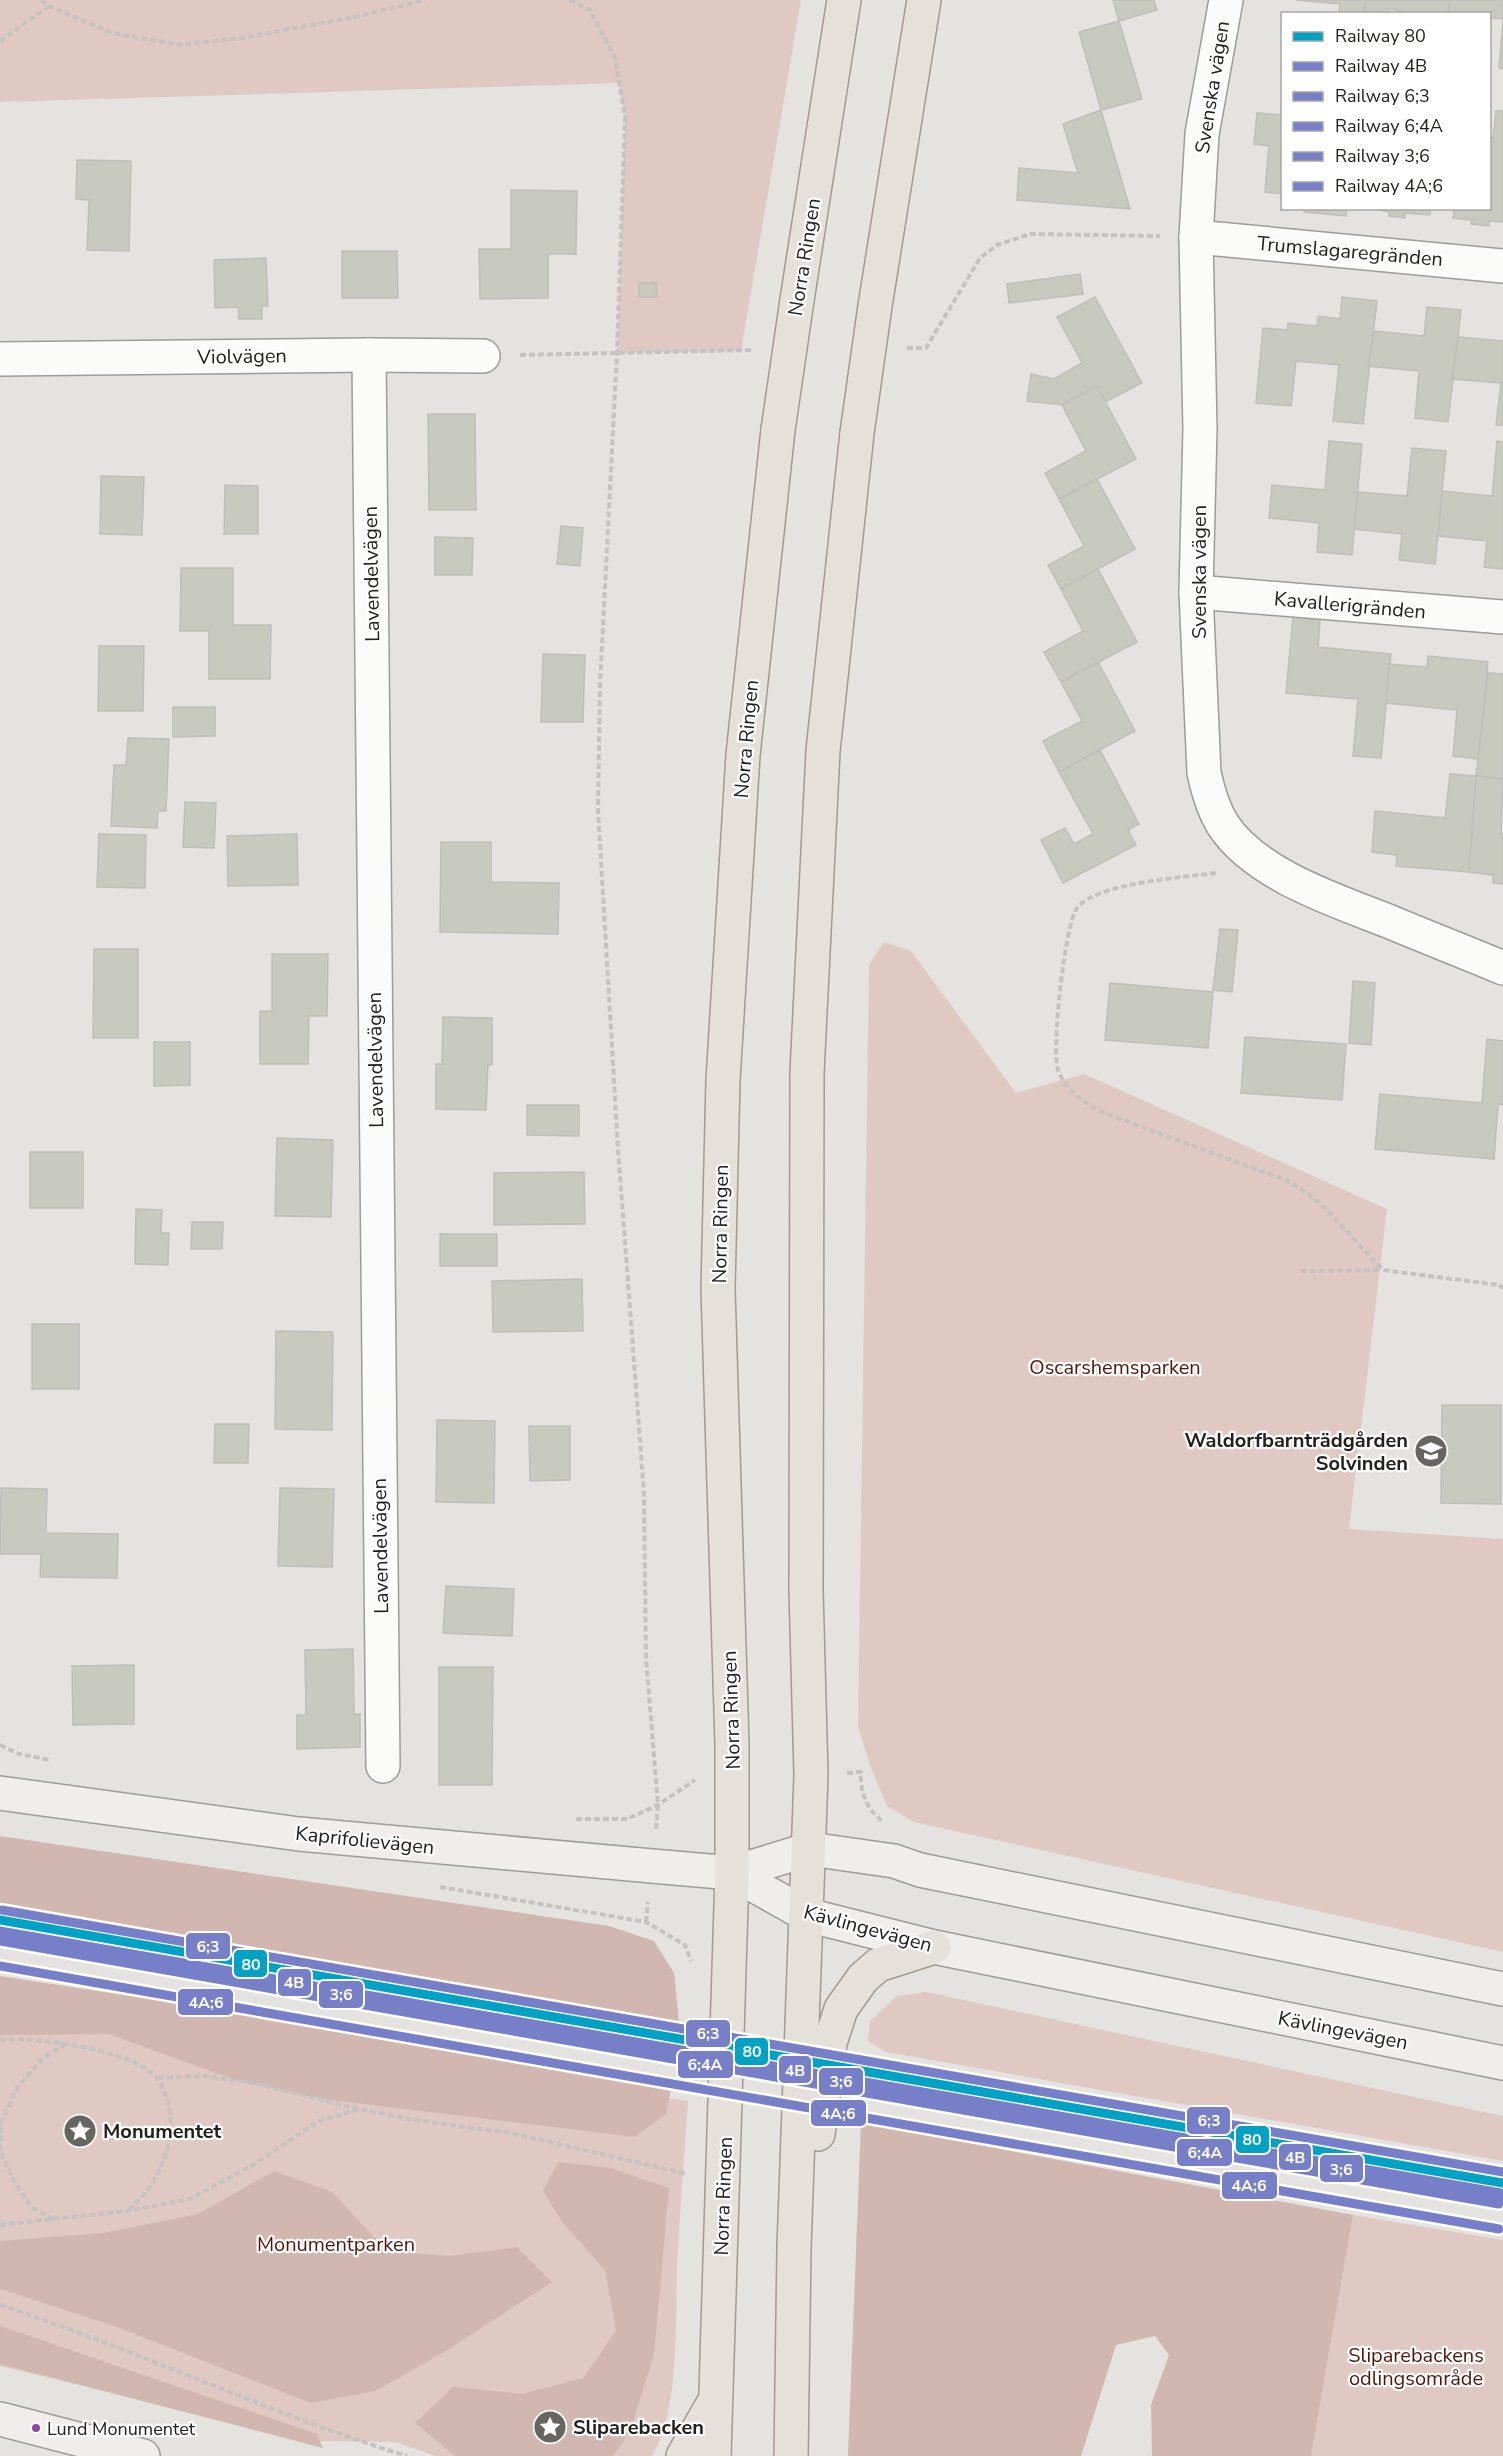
<svg xmlns="http://www.w3.org/2000/svg" width="1503" height="2456" viewBox="0 0 1503 2456" font-family="'Nunito Sans',sans-serif">
<style>
.green{fill:#dfc9c2}
.forest{fill:#d2b6b0}
.building{fill:#c8cac0;stroke:#bfbebb;stroke-width:1.5}
.lines{fill:none;stroke-linecap:round;stroke-linejoin:round}
.street-casing{stroke:#9c9c99;stroke-width:36}
.secondary-casing{stroke:#9c9c99;stroke-width:36}
.primary-casing{stroke:#a3998e;stroke-width:36}
.path{stroke:#c4c3c1;stroke-width:4;stroke-dasharray:6 3;stroke-linecap:butt}
.street{stroke:#fbfbfa;stroke-width:33}
.secondary{stroke:#f0edeb;stroke-width:33}
.primary{stroke:#e6e0db;stroke-width:33}
.primary-bridge-casing{stroke:#a3998e;stroke-width:36;stroke-linecap:butt}
.primary-bridge{stroke:#e6e0db;stroke-width:33}
.rail-1-casing{stroke:#fff;stroke-width:14}
.rail-2-casing{stroke:#fff;stroke-width:14}
.rail-3-casing{stroke:#fff;stroke-width:14}
.rail-4-casing{stroke:#fff;stroke-width:14}
.rail-5-casing{stroke:#fff;stroke-width:14}
.rail-6-casing{stroke:#fff;stroke-width:14}
.rail-1{stroke:#02a2c5;stroke-width:9}
.rail-2{stroke:#767fc8;stroke-width:9}
.rail-3{stroke:#767fc8;stroke-width:9}
.rail-4{stroke:#767fc8;stroke-width:9}
.rail-5{stroke:#767fc8;stroke-width:9}
.rail-6{stroke:#767fc8;stroke-width:9}
.bus-dot{fill:#8e44ad;stroke:#fff;stroke-width:2}
.labels{text-anchor:middle;stroke-width:4.5;stroke-linejoin:round;paint-order:stroke}
.bus-label{font-size:18px;fill:#22211e;stroke:#fff;text-anchor:start}
.street-label{font-size:20px;fill:#22211e;stroke:#fff}
.park-label{font-size:20px;fill:#50150c;stroke:#fff}
.poi-label{font-size:20px;font-weight:bold;fill:#22211e;stroke:#fff;text-anchor:start}
.line-badge{stroke:#fff;stroke-width:2}
.badge-label{font-size:16px;text-anchor:middle;font-weight:bold;fill:#fff}
</style>
<rect width="100%" height="100%" fill="#e4e3df"/>
<g class="green">
<path d="M0 0H801L741 351 617 353 625 117 619 83 0 102Z"/>
<path d="M884 942 911 951 1016 1093 1084 1074 1387 1209 1349 1529 1503 1539V1952L914 1822 887 1806 870 1765 858 1727 869 965Z"/>
<path d="M926 1992 1503 2116V2161L886 2052 868 2041 870 2021 897 1996Z"/>
<path d="M0 1994 114 2009 688 2101C684 2156 680 2211 677 2266 675 2320 680 2411 652 2456H435L396 2442 314 2441 0 2366Z"/>
<path d="M1353 2215 1503 2240V2456H1311Z"/>
</g>
<g class="forest">
<path d="M0 1836 609 1926 654 1941 674 1973 679 2022 0 1903Z"/>
<path d="M0 1976 673 2079 666 2114 635 2137 322 2099 235 2080 109 2034 0 2035Z"/>
<path d="M861 2123 1353 2215 1311 2456H1152L1151 2405 1169 2355 1155 2336 1116 2345 1081 2456H848Z"/>
<path d="M558 2162 611 2168 669 2188 654 2355 630 2431 613 2456H455L415 2423 453 2387 522 2394 583 2378 616 2331 605 2270 563 2223 543 2191Z"/>
<path d="M274 2171 332 2192 387 2251 450 2256 517 2247 552 2282 441 2354 375 2391 311 2403 117 2327 0 2289V2241L103 2233 198 2214Z"/>
<path d="M0 2326 317 2434 323 2448 0 2364Z"/>
</g>
<g class="building">
<path d="M1113 0H1154L1157 10 1119 21Z"/>
<path d="M1296 0H1366L1364 14H1339L1340 4Z"/>
<path d="M1366 0H1450L1448 14H1421L1388 9 1387 14H1364Z"/>
<path d="M1450 0H1503V19L1490 18V14H1448Z"/>
<path d="M1119 21 1142 99 1101 110 1079 32Z"/>
<path d="M1503 21V69L1499 68Z"/>
<path d="M1101 110 1130 209 1017 200 1019 168 1078 173 1063 124Z"/>
<path d="M1496 111H1503V222L1489 221V226L1471 224 1472 220 1453 218 1454 209 1448 208H1490V137L1493 138Z"/>
<path d="M1257 113 1282 115V194L1265 192 1269 146 1254 144Z"/>
<path d="M77 160 131 161 129 251 87 250 89 200 76 199Z"/>
<path d="M511 190 577 191 576 254H548V298L480 299 479 249H511Z"/>
<path d="M1304 208H1347L1346 216 1304 212Z"/>
<path d="M1369 208H1430V215L1405 213V218L1389 216V212Z"/>
<path d="M342 251H397L398 298H342Z"/>
<path d="M266 258 268 306H262V319H239L238 307 215 308 214 260Z"/>
<path d="M1080 274 1083 294 1009 303 1007 284Z"/>
<path d="M639 283H656L657 297H639Z"/>
<path d="M1095 297 1142 383 1105 402 1097 386 1062 405 1027 401 1031 374 1054 379 1082 363 1057 317Z"/>
<path d="M1342 297 1377 301 1363 424 1333 421 1339 365 1296 361 1291 406 1256 403 1263 328 1287 330 1288 323 1317 326 1318 316 1340 319Z"/>
<path d="M1427 307 1461 310 1448 422 1415 418 1419 371 1368 366 1374 331 1424 336Z"/>
<path d="M1458 337 1503 341V425H1496L1501 383 1452 379Z"/>
<path d="M1097 386 1136 459 1059 499 1045 473 1086 451 1062 405Z"/>
<path d="M428 414H475L476 510H429Z"/>
<path d="M1329 441 1362 444 1352 555 1317 552 1319 523 1269 518 1272 485 1325 490Z"/>
<path d="M1497 441 1503 442V569L1484 567 1487 541 1438 536 1442 491 1492 496Z"/>
<path d="M1412 448 1446 451 1435 564 1399 560 1402 534 1354 529 1358 492 1407 496Z"/>
<path d="M101 476 144 477 142 535 100 534Z"/>
<path d="M1097 479 1135 549 1061 589 1048 565 1084 546 1059 499Z"/>
<path d="M225 485 258 486V534H224Z"/>
<path d="M561 526 583 528 580 566 557 564Z"/>
<path d="M435 537 473 538 472 575H435Z"/>
<path d="M181 568H233V625H271L270 679H209V631H180Z"/>
<path d="M1098 569 1137 642 1061 682 1044 652 1083 631 1061 589Z"/>
<path d="M1293 617 1320 620 1318 647 1391 654 1381 758 1353 756 1358 699 1286 693Z"/>
<path d="M99 646H144L143 711H98Z"/>
<path d="M543 654 585 655 583 722H541Z"/>
<path d="M1428 656 1488 662 1479 759 1453 756 1457 710 1386 703 1389 664 1427 667Z"/>
<path d="M1098 662 1135 731 1059 772 1043 741 1082 721 1061 682Z"/>
<path d="M1488 673 1503 674V779L1476 776Z"/>
<path d="M173 707H215V736L173 737Z"/>
<path d="M128 738 169 739 166 811H158L157 828 111 826 114 765H126Z"/>
<path d="M1100 750 1139 824 1128 830 1136 845 1063 883 1041 840 1065 828 1074 844 1093 834 1059 772Z"/>
<path d="M1450 774 1476 776 1469 872 1396 866 1397 855 1372 852 1375 811 1445 818Z"/>
<path d="M1476 776 1503 779 1501 834H1503V884L1493 883V875L1469 872Z"/>
<path d="M185 802 216 803 214 848 183 847Z"/>
<path d="M99 834 146 835 145 888 97 887Z"/>
<path d="M297 834 298 885 228 886 227 836Z"/>
<path d="M441 842H491V882L559 883 558 934 440 932Z"/>
<path d="M1220 929 1238 930 1232 992 1213 990Z"/>
<path d="M94 949H138V1038H93Z"/>
<path d="M272 954H328L327 1016H309L308 1064H260V1011H272Z"/>
<path d="M1353 981 1375 983 1371 1045 1349 1043Z"/>
<path d="M1110 983 1213 992 1208 1048 1105 1040Z"/>
<path d="M443 1017 492 1018V1065H488L486 1110 436 1109V1064H442Z"/>
<path d="M1245 1037 1346 1044 1342 1100 1241 1093Z"/>
<path d="M1487 1039 1503 1041V1105L1498 1104 1494 1159 1375 1149 1380 1094 1482 1103Z"/>
<path d="M154 1042H190V1085L154 1086Z"/>
<path d="M527 1105H579V1136L527 1135Z"/>
<path d="M277 1138 333 1140 331 1217 275 1216Z"/>
<rect x="30" y="1152" width="53" height="56"/>
<path d="M584 1172 585 1224 494 1225V1173Z"/>
<path d="M136 1209 162 1210 161 1233H169L168 1265 135 1264Z"/>
<path d="M192 1222H223L222 1249H191Z"/>
<rect x="440" y="1234" width="57" height="32"/>
<path d="M582 1279 583 1331 493 1332 492 1281Z"/>
<rect x="32" y="1324" width="47" height="65"/>
<path d="M276 1331 333 1332 332 1430 275 1429Z"/>
<path d="M1442 1405H1501V1504L1441 1503Z"/>
<path d="M437 1420 495 1421 494 1503 436 1502Z"/>
<path d="M215 1424H249L248 1463H214Z"/>
<path d="M529 1426H570V1480L530 1481Z"/>
<path d="M1 1488 47 1489 46 1533 118 1534 117 1578 40 1577 41 1554H0Z"/>
<path d="M280 1488 334 1489 332 1567 278 1566Z"/>
<path d="M446 1586 514 1589 512 1636 443 1633Z"/>
<path d="M353 1649 354 1714H360V1747L297 1749V1715H306L305 1650Z"/>
<path d="M134 1665V1724L73 1725 72 1666Z"/>
<path d="M439 1667H493L492 1785H439Z"/>
</g>
<g class="lines">
<defs>
<g id="street">
<path d="M1226 0 1202 134 1196 237 1200 429 1196 592 1204 773C1208 791 1213 809 1223 825 1256 875 1335 900 1388 921 1426 937 1465 952 1503 968"/>
<path d="M1196 237 1503 266"/>
<path d="M369 355 383 1766"/>
<path d="M0 359 369 355 483 356"/>
<path d="M1196 592 1503 617"/>
</g>
<g id="secondary">
<path d="M0 1793 299 1834 652 1866 732 1873 810 1849 894 1861 920 1870 1503 1989"/>
<path d="M732 1873 807 1915 934 1947 1503 2063"/>
<path d="M0 2419 143 2456"/>
</g>
<g id="primary">
<path d="M797 300 844 0"/>
<path d="M875 306 924 0"/>
<path d="M818 2134 830 2043 841 2009 863 1978 878 1965 934 1947"/>
<path d="M683 2456 713 2404"/>
<path d="M714 2456 732 1873V1744L718 1289 723 1080 743 755 778 430"/>
<path d="M791 2456 794 2248 811 1775 806 1590 807 1073 823 751 857 433"/>
</g>
</defs>
<use href="#street" class="street-casing"/>
<use href="#secondary" class="secondary-casing"/>
<use href="#primary" class="primary-casing"/>
<g class="path">
<path d="M41 0 49 6 112 33 180 45 248 37 359 16 425 0"/>
<path d="M570 0 590 10 615 58 625 117 617 353 600 684 598 809 618 1149 644 1494 646 1658 658 1805 656 1829"/>
<path d="M0 41 49 6"/>
<path d="M907 348H926L980 258 997 245 1030 234 1160 236"/>
<path d="M520 355 752 350"/>
<path d="M1216 873C1185 877 1096 883 1077 908 1065 923 1051 1051 1058 1070 1067 1093 1086 1104 1107 1114L1288 1181 1307 1193 1326 1209 1383 1270 1499 1285 1503 1288"/>
<path d="M1301 1271 1382 1270"/>
<path d="M0 1745 19 1754 51 1760"/>
<path d="M847 1773 861 1772C860 1792 866 1808 882 1821"/>
<path d="M576 1819H627L658 1805 695 1780"/>
<path d="M440 1887 646 1922 685 1945 691 1961"/>
<path d="M646 1922 648 1902"/>
<path d="M0 2040C37 2037 134 2049 158 2079 161 2082 162 2088 164 2091 178 2122 168 2159 150 2187 144 2196 135 2203 128 2211"/>
<path d="M158 2078 205 2076 263 2085 358 2109"/>
<path d="M53 2219 31 2207 12 2178 0 2150 1 2123 17 2088 43 2058 66 2044"/>
<path d="M0 2225 127 2211 190 2199 253 2165 319 2121 359 2109 414 2120 511 2133 687 2174"/>
<path d="M0 2305C138 2350 269 2414 407 2456"/>
</g>
<use href="#street" class="street"/>
<use href="#secondary" class="secondary"/>
<use href="#primary" class="primary"/>
<defs>
<g id="primary-bridge">
<path d="M778 430 797 300"/>
<path d="M857 433 875 306"/>
</g>
</defs>
<use href="#primary-bridge" class="primary-bridge-casing"/>
<use href="#primary-bridge" class="primary-bridge"/>
<defs>
<path id="rail-1" d="M0 1920 1503 2183"/>
<path id="rail-2" d="M0 1931 1501 2193"/>
<path id="rail-3" d="M2 1910 1503 2172"/>
<path id="rail-4" d="M0 1941 1499 2204"/>
<path id="rail-5" d="M2 1935 1503 2197"/>
<path id="rail-6" d="M0 1966 1499 2229"/>
</defs>
<use href="#rail-1" class="rail-1-casing"/>
<use href="#rail-2" class="rail-2-casing"/>
<use href="#rail-3" class="rail-3-casing"/>
<use href="#rail-4" class="rail-4-casing"/>
<use href="#rail-5" class="rail-5-casing"/>
<use href="#rail-6" class="rail-6-casing"/>
<use href="#rail-1" class="rail-1"/>
<use href="#rail-2" class="rail-2"/>
<use href="#rail-3" class="rail-3"/>
<use href="#rail-4" class="rail-4"/>
<use href="#rail-5" class="rail-5"/>
<use href="#rail-6" class="rail-6"/>
</g>
<defs>
<symbol id="school-disc" viewBox="-11 -11 22 22"><circle r="9.5" fill="#666562" stroke="#fff"/><path d="M0-5L7-2L0 1L-7-2ZM-4 1L0 2.5L4 1V4Q0 6-4 4Z" fill="#fff"/></symbol>
<symbol id="sight-disc" viewBox="-11 -11 22 22"><circle r="9.5" fill="#666562" stroke="#fff"/><path d="M0-6L1.8-2.2L6-1.7L2.9 1.2L3.7 5.4L0 3.3L-3.7 5.4L-2.9 1.2L-6-1.7L-1.8-2.2Z" fill="#fff"/></symbol>
</defs>
<g fill-rule="evenodd">
<use href="#school-disc" x="1412" y="1432" width="38" height="38"/>
<use href="#sight-disc" x="61" y="2112" width="38" height="38"/>
<use href="#sight-disc" x="531" y="2408" width="38" height="38"/>
</g>
<circle class="bus-dot" cx="36" cy="2428" r="5"/>
<g class="labels">
<g class="bus-label">
<text x="47" y="2435">Lund Monumentet</text>
</g>
<g class="street-label">
<text transform="translate(1212 87) rotate(-81)" y="7">Svenska vägen</text>
<text transform="translate(1350 251) rotate(5)" y="7">Trumslagaregränden</text>
<text transform="translate(804 257) rotate(-81)" y="7">Norra Ringen</text>
<text transform="translate(242 356) rotate(-1)" y="7">Violvägen</text>
<text transform="translate(1199 572) rotate(-90)" y="7">Svenska vägen</text>
<text transform="translate(371 574) rotate(-91)" y="7">Lavendelvägen</text>
<text transform="translate(1350 605) rotate(5)" y="7">Kavallerigränden</text>
<text transform="translate(746 739) rotate(-85)" y="7">Norra Ringen</text>
<text transform="translate(375 1060) rotate(-91)" y="7">Lavendelvägen</text>
<text transform="translate(720 1224) rotate(-89)" y="7">Norra Ringen</text>
<text transform="translate(380 1546) rotate(-91)" y="7">Lavendelvägen</text>
<text transform="translate(731 1710) rotate(-92)" y="7">Norra Ringen</text>
<text transform="translate(365 1840) rotate(6)" y="7">Kaprifolievägen</text>
<text transform="translate(868 1928) rotate(15)" y="7">Kävlingevägen</text>
<text transform="translate(1343 2030) rotate(11)" y="7">Kävlingevägen</text>
<text transform="translate(723 2196) rotate(-88)" y="7">Norra Ringen</text>
</g>
<g class="park-label">
<text x="1115" y="1374">Oscarshemsparken</text>
<text x="336" y="2251">Monumentparken</text>
<text x="1416" y="2362">Sliparebackens<tspan x="1416" dy="23">odlingsområde</tspan></text>
</g>
<g class="poi-label">
<text x="1408" y="1447" text-anchor="end">Waldorfbarnträdgården<tspan x="1408" dy="23">Solvinden</tspan></text>
<text x="103" y="2138">Monumentet</text>
<text x="573" y="2434">Sliparebacken</text>
</g>
</g>
<g class="line-badge">
<rect x="185" y="1932" width="46" height="28" rx="6" fill="#767fc8"/>
<rect x="233" y="1949" width="35" height="29" rx="6" fill="#02a2c5"/>
<rect x="277" y="1968" width="35" height="29" rx="6" fill="#767fc8"/>
<rect x="318" y="1980" width="46" height="29" rx="6" fill="#767fc8"/>
<rect x="177" y="1988" width="57" height="28" rx="6" fill="#767fc8"/>
<rect x="685" y="2019" width="46" height="29" rx="6" fill="#767fc8"/>
<rect x="734" y="2037" width="35" height="29" rx="6" fill="#02a2c5"/>
<rect x="677" y="2050" width="57" height="29" rx="6" fill="#767fc8"/>
<rect x="778" y="2055" width="34" height="29" rx="6" fill="#767fc8"/>
<rect x="818" y="2067" width="46" height="29" rx="6" fill="#767fc8"/>
<rect x="810" y="2099" width="57" height="28" rx="6" fill="#767fc8"/>
<rect x="1186" y="2106" width="45" height="29" rx="6" fill="#767fc8"/>
<rect x="1235" y="2125" width="35" height="29" rx="6" fill="#02a2c5"/>
<rect x="1176" y="2138" width="57" height="29" rx="6" fill="#767fc8"/>
<rect x="1278" y="2143" width="34" height="28" rx="6" fill="#767fc8"/>
<rect x="1319" y="2154" width="45" height="29" rx="6" fill="#767fc8"/>
<rect x="1221" y="2171" width="57" height="29" rx="6" fill="#767fc8"/>
</g>
<g class="badge-label">
<text x="208" y="1952">6;3</text>
<text x="251" y="1970">80</text>
<text x="294" y="1988">4B</text>
<text x="341" y="2000">3;6</text>
<text x="206" y="2008">4A;6</text>
<text x="708" y="2039">6;3</text>
<text x="752" y="2057">80</text>
<text x="705" y="2070">6;4A</text>
<text x="795" y="2076">4B</text>
<text x="841" y="2087">3;6</text>
<text x="838" y="2119">4A;6</text>
<text x="1209" y="2126">6;3</text>
<text x="1252" y="2145">80</text>
<text x="1205" y="2158">6;4A</text>
<text x="1295" y="2163">4B</text>
<text x="1341" y="2175">3;6</text>
<text x="1249" y="2191">4A;6</text>
</g>
<rect x="1281" y="12" width="210" height="198" fill="#ffffff" stroke="#a7a6a5" stroke-width="1.5"/>
<rect x="1293" y="32" width="30" height="9" fill="#02a2c5" stroke="#a7a6a5" stroke-width="1.5"/>
<text x="1335" y="42" font-size="18" fill="#22211e">Railway 80</text>
<rect x="1293" y="62" width="30" height="9" fill="#767fc8" stroke="#a7a6a5" stroke-width="1.5"/>
<text x="1335" y="72" font-size="18" fill="#22211e">Railway 4B</text>
<rect x="1293" y="92" width="30" height="9" fill="#767fc8" stroke="#a7a6a5" stroke-width="1.5"/>
<text x="1335" y="102" font-size="18" fill="#22211e">Railway 6;3</text>
<rect x="1293" y="122" width="30" height="9" fill="#767fc8" stroke="#a7a6a5" stroke-width="1.5"/>
<text x="1335" y="132" font-size="18" fill="#22211e">Railway 6;4A</text>
<rect x="1293" y="152" width="30" height="9" fill="#767fc8" stroke="#a7a6a5" stroke-width="1.5"/>
<text x="1335" y="162" font-size="18" fill="#22211e">Railway 3;6</text>
<rect x="1293" y="182" width="30" height="9" fill="#767fc8" stroke="#a7a6a5" stroke-width="1.5"/>
<text x="1335" y="192" font-size="18" fill="#22211e">Railway 4A;6</text>
</svg>
